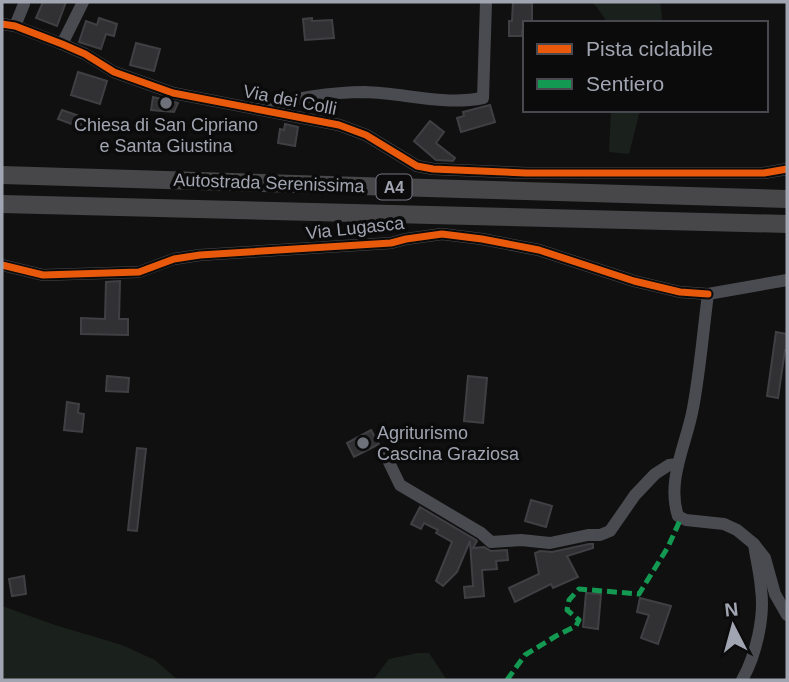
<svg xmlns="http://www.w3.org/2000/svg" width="789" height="682" viewBox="0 0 789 682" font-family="Helvetica,sans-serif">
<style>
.green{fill:#1a201b}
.building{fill:#313133;stroke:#404044;stroke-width:2}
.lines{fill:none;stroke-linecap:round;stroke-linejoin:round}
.minor{stroke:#4a4b50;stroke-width:12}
.highway{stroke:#47474a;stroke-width:18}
.quiet{stroke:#139951;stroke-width:5;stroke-dasharray:10 5;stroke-linecap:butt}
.cycleway-casing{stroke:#0b0b0c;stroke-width:11}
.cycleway{stroke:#e8590c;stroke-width:7}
.poi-dot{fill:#6e7179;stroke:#0b0b0c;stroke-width:2.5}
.labels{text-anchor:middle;stroke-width:7;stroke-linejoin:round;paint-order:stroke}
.shield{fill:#0b0b0c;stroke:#747780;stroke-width:2}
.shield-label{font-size:16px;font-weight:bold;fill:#a1a5b1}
.street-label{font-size:18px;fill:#a1a5b1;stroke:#0b0b0c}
.poi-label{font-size:18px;fill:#a1a5b1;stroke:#0b0b0c}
</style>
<rect width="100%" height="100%" fill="#101010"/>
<g class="green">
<path d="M591 2H660L662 16 661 23H608L596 6Z"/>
<path d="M611 110H640L629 154 609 152Z"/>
<path d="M2 606 55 625 122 645 155 660 178 680H2Z"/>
<path d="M418 653H429L447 680H373L389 659Z"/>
</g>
<g class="building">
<path d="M43 2H66L57 26 36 18Z"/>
<path d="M513 2 532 3V23H525V31H522V36H509V21H512Z"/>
<path d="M99 18 117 24 114 36 106 34 101 49 79 42 86 21 97 25Z"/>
<path d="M312 18V21L332 20 334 38 305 40 303 19Z"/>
<path d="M136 43 160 49 154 71 130 65Z"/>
<path d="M78 72 107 81 100 104 71 95Z"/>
<path d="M153 97 178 103 174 112 151 110Z"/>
<path d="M490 105 495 122 461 132 457 118 464 116 463 112Z"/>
<path d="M62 110 94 121 90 131 58 119Z"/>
<path d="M430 121 444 132 436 143 455 158 453 161 436 160 414 141Z"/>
<path d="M285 124 298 127 295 146 278 143 280 129 284 130Z"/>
<path d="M120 281 119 319H128V335L81 334V318L105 319 106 282Z"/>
<path d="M776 332 787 334V350H785L778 398 767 396Z"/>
<path d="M107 376 129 378 128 392 106 391Z"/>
<path d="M468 376 487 378 483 423 464 421Z"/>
<path d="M67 402 79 404 78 413 84 414 82 432 64 430Z"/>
<path d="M371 430 379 444 354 457 347 443Z"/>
<path d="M137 448 146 449 137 531 128 530Z"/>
<path d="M531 500 552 506 546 527 525 521Z"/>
<path d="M420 507 476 540 477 541 473 548 484 547 491 551 507 550 508 560 496 561 497 569 482 570 484 596 465 598 464 587 473 586 470 541 457 572 443 586 436 581 452 542 436 533 438 530 424 523 421 529 411 524Z"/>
<path d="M589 544H593V548L567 556 578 577 553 588 551 584 515 602 509 588 539 574 535 553 540 551 552 552Z"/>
<path d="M24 576 26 594 12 596 9 579Z"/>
<path d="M586 593 601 594 598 629 583 627Z"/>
<path d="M640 598 671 606 658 644 641 638 649 615 637 612Z"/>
</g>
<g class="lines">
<g class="minor">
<path d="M2 24 15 26 62 44 85 54 114 72 173 93 339 125 366 135 417 166 433 169 526 173H764L787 169"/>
<path d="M15 26 24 4"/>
<path d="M62 44 83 2"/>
<path d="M259 107C294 99 329 92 365 92 404 93 444 106 483 98L486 2"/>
<path d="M2 265 43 275 139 272 174 259 200 255 391 243 406 239 442 234 482 239 539 250 634 281 680 292 708 294"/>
<path d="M787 280 708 294C703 332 700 371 693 408 687 443 666 480 678 516L686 520 724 524 737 530 754 544 765 558 775 594 787 615"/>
<path d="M386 456 400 485 481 533 491 542 521 540 550 543 588 535H600L610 531 635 495 655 474 669 465 678 464"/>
<path d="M742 680C756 656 765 616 761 589 760 574 756 559 754 544"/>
</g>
<g class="highway">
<path d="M2 175 787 199"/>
<path d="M2 204 787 224"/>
</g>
<path class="quiet" d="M507 680 525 655 556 636 576 626 579 620 567 610 569 600 579 589 639 594 668 547 681 518"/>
<defs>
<g id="cycleway">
<path d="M2 24 15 26 62 44 85 54 114 72 173 93 339 125 366 135 417 166 433 169 526 173H764L787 169"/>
<path d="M2 265 43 275 139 272 174 259 200 255 391 243 406 239 442 234 482 239 539 250 634 281 680 292 708 294"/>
</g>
</defs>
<use href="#cycleway" class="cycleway-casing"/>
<use href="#cycleway" class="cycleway"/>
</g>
<g class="poi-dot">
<circle cx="166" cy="103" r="7"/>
<circle cx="363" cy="443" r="7"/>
</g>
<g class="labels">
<rect class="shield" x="376.5" y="174.5" width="35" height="25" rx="5"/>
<g class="shield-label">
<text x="394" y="193">A4</text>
</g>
<g class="street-label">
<text transform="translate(290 100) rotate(11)" y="6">Via dei Colli</text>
<text transform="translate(269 183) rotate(2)" y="6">Autostrada Serenissima</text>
<text transform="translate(355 228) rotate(-6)" y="6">Via Lugasca</text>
</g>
<g class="poi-label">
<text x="166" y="131">Chiesa di San Cipriano<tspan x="166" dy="21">e Santa Giustina</tspan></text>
<text x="377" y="439" text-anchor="start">Agriturismo<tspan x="377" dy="21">Cascina Graziosa</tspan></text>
</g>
</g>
<rect width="789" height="682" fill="none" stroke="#a1a5b1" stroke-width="7"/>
<rect x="523" y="21" width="245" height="91" fill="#0b0b0c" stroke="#47494e" stroke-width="2"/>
<rect x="537" y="44" width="35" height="10" fill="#e8590c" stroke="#47494e" stroke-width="2"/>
<text x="586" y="56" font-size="21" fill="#a1a5b1">Pista ciclabile</text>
<rect x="537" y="79" width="35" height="10" fill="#139951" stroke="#47494e" stroke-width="2"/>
<text x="586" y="91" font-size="21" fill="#a1a5b1">Sentiero</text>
<g transform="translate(733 626) rotate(354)" stroke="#0b0b0c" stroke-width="5" paint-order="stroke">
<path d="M0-5L12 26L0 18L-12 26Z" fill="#a1a5b1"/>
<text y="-10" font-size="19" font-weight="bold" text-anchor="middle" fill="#a1a5b1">N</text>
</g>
</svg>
